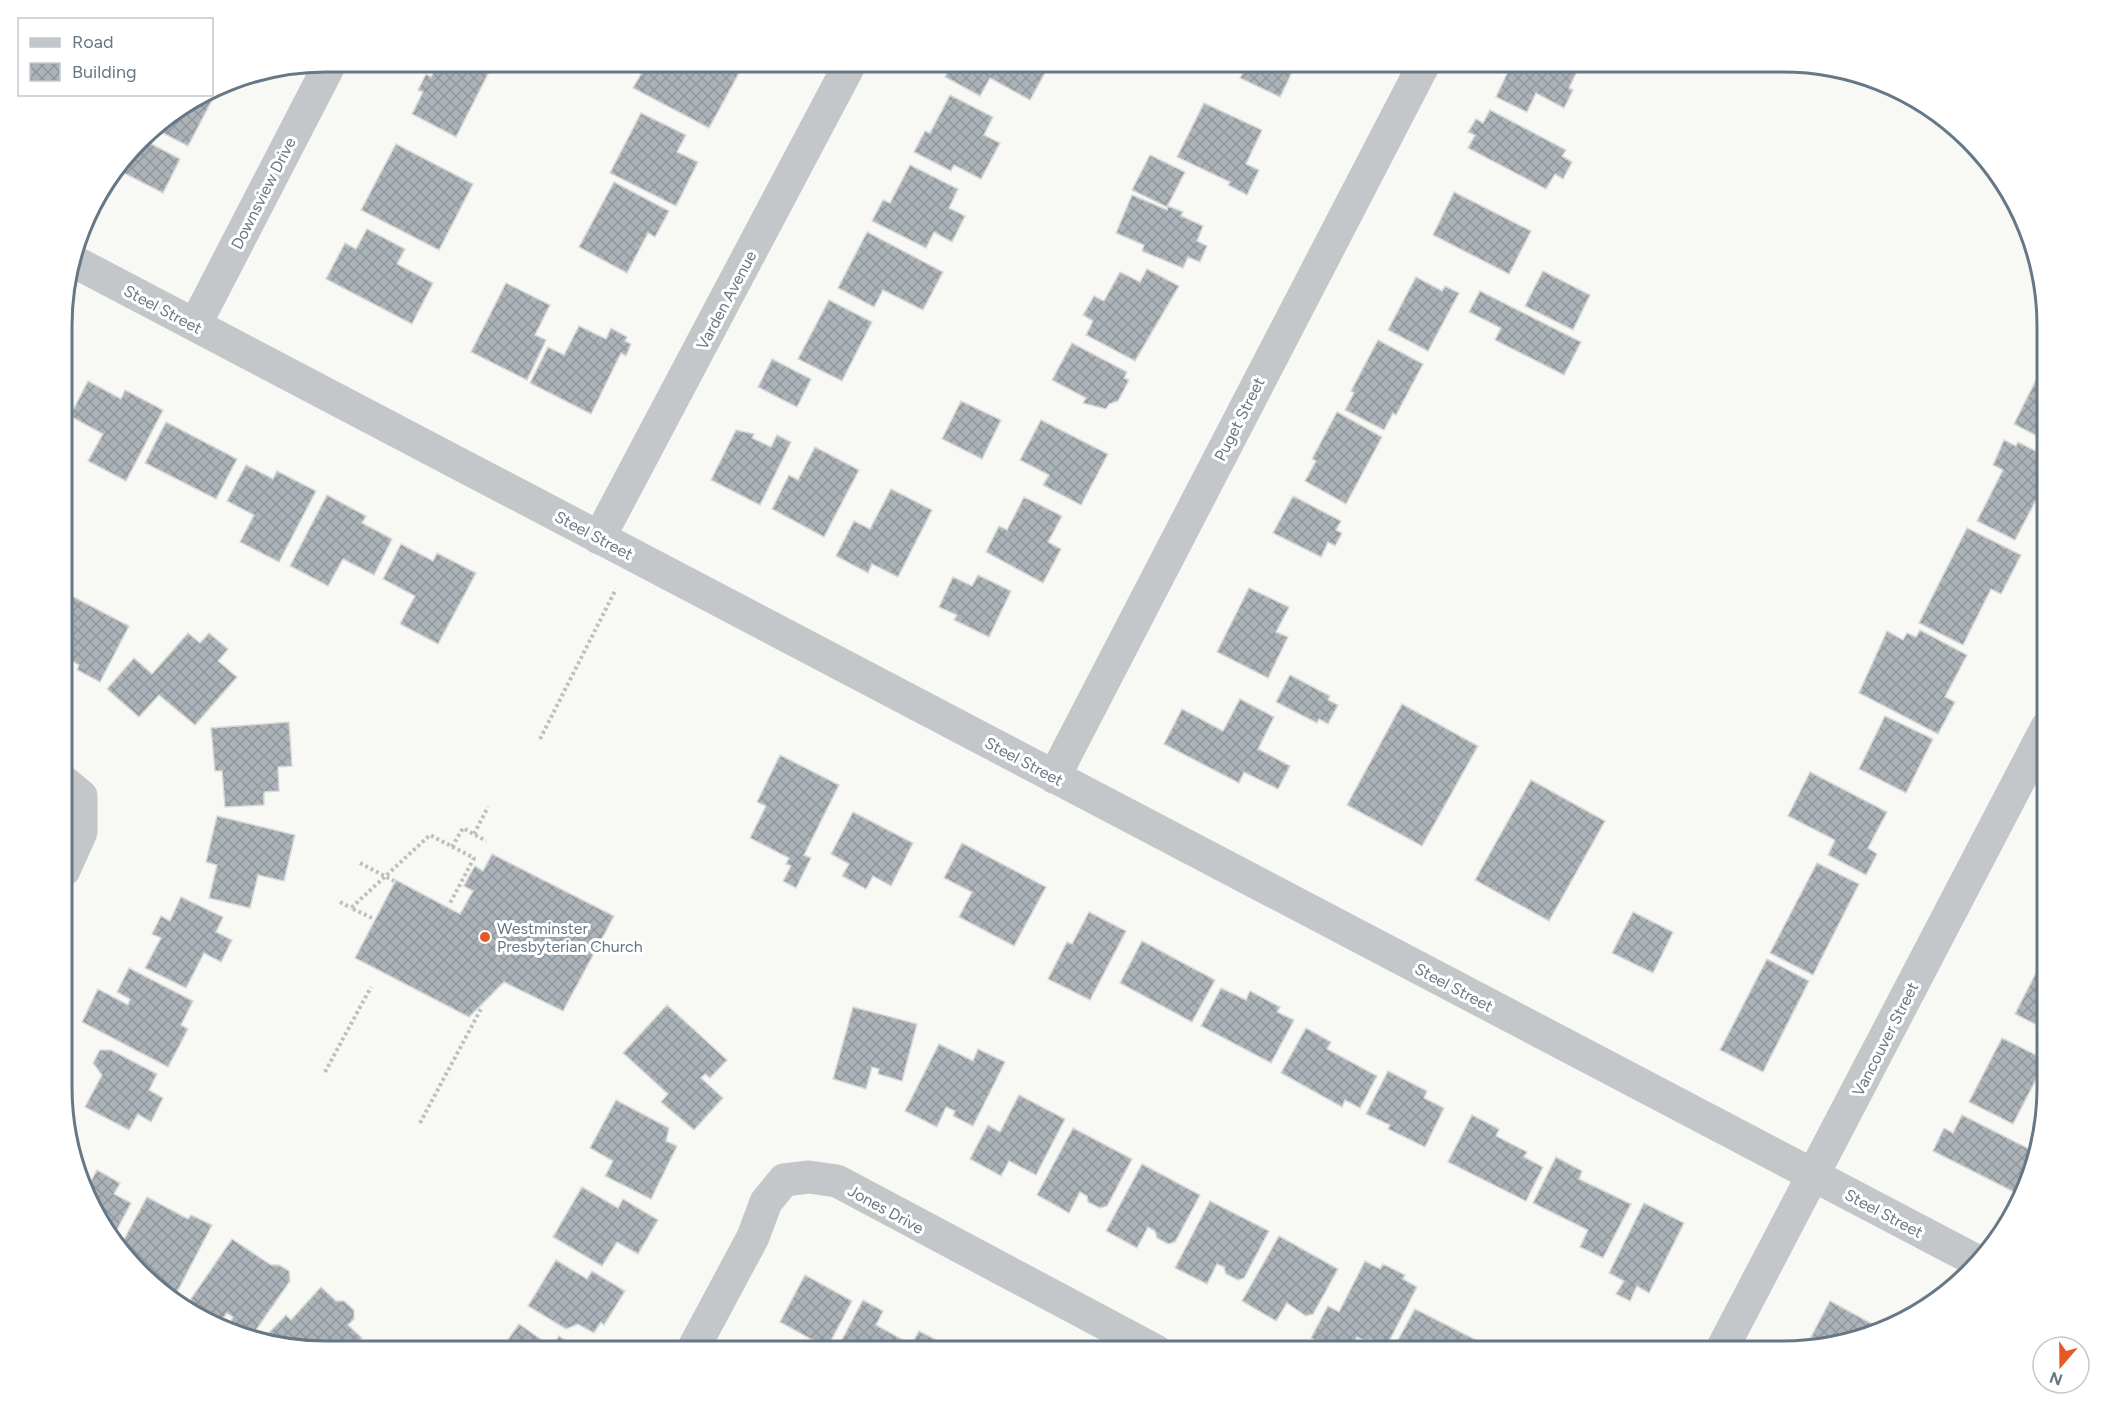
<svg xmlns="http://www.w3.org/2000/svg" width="2109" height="1413" viewBox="0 0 2109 1413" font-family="Figtree,sans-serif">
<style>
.building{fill:url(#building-cross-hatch);stroke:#d9d9d7;stroke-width:1.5}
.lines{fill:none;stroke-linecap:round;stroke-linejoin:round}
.path{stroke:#bdbfc2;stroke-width:4;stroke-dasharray:3 3;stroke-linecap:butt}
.minor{stroke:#c3c7ca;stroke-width:33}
.tertiary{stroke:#c3c7ca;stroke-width:33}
.poi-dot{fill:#e65826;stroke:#fff;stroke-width:2}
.labels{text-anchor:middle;stroke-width:6;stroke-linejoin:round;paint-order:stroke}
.street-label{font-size:16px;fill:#667786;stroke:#fff}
.poi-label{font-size:16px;fill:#667786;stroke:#fff;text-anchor:start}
.rim{fill:none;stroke:#667786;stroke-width:3}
</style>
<defs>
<pattern id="building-cross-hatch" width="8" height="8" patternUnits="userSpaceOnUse" patternTransform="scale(1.5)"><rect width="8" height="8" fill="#abb3b9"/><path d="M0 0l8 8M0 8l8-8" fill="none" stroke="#8f969c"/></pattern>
</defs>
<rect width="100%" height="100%" fill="#f8f8f5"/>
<g class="building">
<path d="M439 62 449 65 450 62H494L456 137 412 114 423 92 418 90 426 74 431 77Z"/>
<path d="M648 62H674L694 72 699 62H718L739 73 709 128 633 88Z"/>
<path d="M953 62H1051L1030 100 990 78 980 96 945 77Z"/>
<path d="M1248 62H1297L1280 97 1240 78Z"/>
<path d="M1508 62 1581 63 1569 88 1573 90 1564 108 1536 93 1527 112 1496 97 1512 63Z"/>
<path d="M220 85 188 146 151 127 204 94H212V90Z"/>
<path d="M950 95 993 117 984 135 1000 143 981 179 954 165 951 171 914 152 925 131 930 133Z"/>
<path d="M1204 103 1262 130 1246 164 1259 170 1247 195 1228 185 1230 182 1177 157Z"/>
<path d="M1490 110 1566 150 1562 156 1572 162 1563 179 1555 174 1546 189 1468 148 1475 135 1468 132 1476 119 1483 123Z"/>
<path d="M641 113 686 135 677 152 698 162 676 206 610 173Z"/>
<path d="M142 139 180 159 163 193 118 170Z"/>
<path d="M396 144 473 184 439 250 361 210Z"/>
<path d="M1150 155 1185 172 1167 207 1132 190Z"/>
<path d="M910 165 958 189 949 208 965 216 952 242 934 232 926 248 872 221 883 200 890 203Z"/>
<path d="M614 182 669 211 655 237 648 233 627 273 579 247Z"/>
<path d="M1454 192 1531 231 1509 274 1433 235Z"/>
<path d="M1132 195 1167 210 1168 206 1183 212 1181 216 1203 226 1197 241 1207 246 1200 262 1188 257 1183 268 1142 251 1144 245 1116 233Z"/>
<path d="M367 229 405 249 397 264 433 283 412 324 326 279 345 243 356 249Z"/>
<path d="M867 232 943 272 923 310 883 290 874 307 838 288Z"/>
<path d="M1147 269 1179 286 1135 361 1086 335 1093 321 1083 315 1094 296 1104 301 1120 272 1140 282Z"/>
<path d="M1543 271 1590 295 1573 330 1525 306Z"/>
<path d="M1416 277 1442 291 1445 286 1459 293 1428 351 1388 330Z"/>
<path d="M506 283 550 305 535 335 546 340 527 380 471 352Z"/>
<path d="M1480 291 1581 342 1564 375 1495 340 1501 328 1469 312Z"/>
<path d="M829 300 872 322 842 381 798 359Z"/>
<path d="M579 326 606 339 611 328 627 337 625 341 631 344 626 356 621 353 591 414 530 383 548 347 564 355Z"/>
<path d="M1378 340 1423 364 1396 415 1393 413 1384 430 1345 410 1354 393 1351 391Z"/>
<path d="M1072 343 1127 372 1124 378 1129 380 1118 401 1109 404 1106 409 1083 403 1086 398 1052 380Z"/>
<path d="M772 359 811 379 797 407 758 387Z"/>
<path d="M2046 360H2047V441L2014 424Z"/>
<path d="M88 381 121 399 125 390 163 410 126 481 88 461 103 434 70 416Z"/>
<path d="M961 401 1001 420 982 459 942 439Z"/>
<path d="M1337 412 1382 437 1346 504 1305 481 1316 461 1312 459Z"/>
<path d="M1041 420 1108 454 1081 505 1043 485 1049 475 1020 460Z"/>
<path d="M166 422 237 459 216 499 145 463Z"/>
<path d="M736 430 754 434 752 438 771 447 777 435 791 442 760 505 711 480Z"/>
<path d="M2004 440 2016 446 2018 442 2047 457V505L2036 500 2015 540 1977 521 2003 470 1993 465Z"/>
<path d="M815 447 859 470 824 537 772 509 789 475 798 480Z"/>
<path d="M246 465 273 479 277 471 316 491 279 562 240 542 254 515 227 501Z"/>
<path d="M891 489 932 510 898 577 872 564 868 573 836 556 854 521 870 529Z"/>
<path d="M327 495 366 516 362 523 392 539 374 575 343 559 328 586 290 566Z"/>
<path d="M1293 496 1341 521 1336 530 1342 533 1335 546 1328 542 1321 557 1273 533Z"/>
<path d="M1024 497 1062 516 1048 542 1061 549 1043 583 986 552 999 526 1007 530Z"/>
<path d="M1967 528 2021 555 2001 594 1991 589 1963 645 1919 623Z"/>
<path d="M401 544 433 561 437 553 476 573 438 644 400 624 415 596 383 579Z"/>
<path d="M978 575 1011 591 989 637 954 620 957 615 939 607 953 577 972 586Z"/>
<path d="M1249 588 1289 607 1276 632 1288 637 1268 678 1217 652Z"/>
<path d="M66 593 129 626 100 682 77 670 79 665 71 660 64 673V598Z"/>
<path d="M1920 630 1967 655 1945 697 1955 702 1938 734 1859 693 1887 631 1903 640 1907 633 1916 637Z"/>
<path d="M188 633 200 643 209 633 228 649 218 661 237 677 195 725 159 695 139 717 107 689 134 658 152 674Z"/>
<path d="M1290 675 1330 696 1328 700 1338 705 1328 724 1319 719 1317 723 1276 702Z"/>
<path d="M1240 699 1274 717 1258 749 1290 766 1278 789 1244 772 1239 783 1164 744 1182 709 1223 731Z"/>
<path d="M1402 704 1478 746 1422 846 1347 805Z"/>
<path d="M1885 716 1933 739 1906 793 1859 769Z"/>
<path d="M289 722 292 766 278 767 279 791 264 792V805L225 807 222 771H215L211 728Z"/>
<path d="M780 755 839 785 804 855 811 858 796 888 783 881 791 866 786 864 789 858 750 838 766 806 757 802Z"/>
<path d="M1810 772 1887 812 1868 848 1877 854 1866 875 1828 855 1835 840 1788 816Z"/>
<path d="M1531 780 1605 821 1549 921 1475 880Z"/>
<path d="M853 812 913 843 891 886 873 876 866 889 842 876 849 864 831 854Z"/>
<path d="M217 816 295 835 284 881 258 875 250 908 209 898 217 865 206 862Z"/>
<path d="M962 843 1046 887 1014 946 959 917 972 892 944 878Z"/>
<path d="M492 854 614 916 563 1011 504 982 469 1017 355 958 396 880 460 914 473 891 464 886 469 876 475 866 483 871Z"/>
<path d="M1817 863 1859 884 1813 975 1770 953Z"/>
<path d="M181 897 223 917 216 932 232 940 221 962 204 953 186 988 145 968 161 938 152 934 161 916 170 921Z"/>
<path d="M1089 912 1126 931 1090 1000 1048 979 1067 942 1072 944Z"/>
<path d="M1633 912 1673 932 1653 973 1612 953Z"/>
<path d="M1142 941 1215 980 1192 1022 1120 983Z"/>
<path d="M2047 951V1030L2015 1014Z"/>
<path d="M1767 959 1809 981 1763 1072 1720 1050Z"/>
<path d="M129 968 193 1001 181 1025 188 1029 168 1067 82 1022 98 989 128 1005 130 999 117 992Z"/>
<path d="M1221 988 1246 1000 1250 991 1280 1007 1277 1012 1294 1020 1271 1063 1201 1026Z"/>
<path d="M667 1005 727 1060 710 1078 705 1074 701 1078 723 1098 694 1130 661 1102 668 1094 623 1053Z"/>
<path d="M853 1007 917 1024 902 1081 878 1074 879 1069 872 1067 866 1089 833 1079Z"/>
<path d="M1306 1028 1331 1042 1327 1049 1377 1076 1360 1108 1345 1100 1342 1107 1281 1073Z"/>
<path d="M2002 1038 2046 1060 2013 1124 1969 1102Z"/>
<path d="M939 1044 973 1061 978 1049 1005 1062 973 1126 953 1116 955 1111 946 1107 937 1127 905 1111Z"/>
<path d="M100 1050H111L157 1074 149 1090 163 1098 151 1122 138 1114 129 1130 85 1107 102 1075 93 1063Z"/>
<path d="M1388 1071 1427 1091 1424 1098 1444 1108 1425 1147 1388 1129 1390 1125 1366 1114Z"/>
<path d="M1019 1095 1065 1119 1036 1175 1009 1161 1001 1176 970 1159 988 1125 1000 1132Z"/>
<path d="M616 1100 669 1128 666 1141 677 1146 651 1199 605 1176 613 1161 590 1148Z"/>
<path d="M1472 1115 1499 1129 1496 1136 1527 1152 1524 1157 1543 1167 1526 1201 1448 1162Z"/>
<path d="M1962 1115 2035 1152 2039 1142 2034 1172 2022 1196 1933 1151 1944 1128 1953 1133Z"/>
<path d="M1073 1128 1132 1159 1107 1206 1100 1208 1088 1202 1087 1196 1080 1192 1069 1213 1037 1195Z"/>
<path d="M1556 1157 1582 1171 1579 1179 1631 1204 1603 1258 1580 1247 1588 1230 1533 1203Z"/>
<path d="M1142 1164 1200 1195 1175 1242 1168 1244 1157 1238 1155 1231 1148 1227 1137 1248 1106 1231Z"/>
<path d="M97 1170 120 1183 114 1194 131 1203 113 1237 97 1220 83 1177 91 1181Z"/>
<path d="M582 1187 618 1208 623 1199 658 1220 638 1254 617 1242 602 1266 553 1237Z"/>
<path d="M147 1197 188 1219 191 1215 212 1225 176 1294 159 1285 153 1280 155 1277 148 1274 121 1245Z"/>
<path d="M1210 1201 1269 1231 1244 1278 1238 1280 1226 1274 1224 1267 1217 1264 1207 1284 1175 1268Z"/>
<path d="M1644 1203 1684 1223 1649 1293 1637 1286 1630 1301 1616 1294 1624 1281 1609 1273Z"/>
<path d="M1279 1236 1338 1269 1313 1314 1306 1316 1287 1303 1276 1321 1242 1301Z"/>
<path d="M232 1239 271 1265H279L289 1271 290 1281 251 1337 230 1323 233 1317 227 1313 217 1326 184 1309Z"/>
<path d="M556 1260 587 1279 592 1271 625 1291 604 1325 601 1322 594 1333 578 1324 566 1329 528 1306Z"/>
<path d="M1365 1261 1380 1269 1383 1264 1405 1275 1403 1279 1417 1287 1386 1347 1370 1339 1368 1342 1357 1337 1349 1351H1336L1311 1338 1328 1306 1339 1312Z"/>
<path d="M805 1275 852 1301 827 1348 780 1322Z"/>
<path d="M321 1287 336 1301H344L354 1310V1319L348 1325 362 1338 349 1351H325L261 1341 286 1315 291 1320Z"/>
<path d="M863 1300 883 1311 876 1325 903 1340 897 1351H836Z"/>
<path d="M1830 1301 1878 1327 1823 1344 1811 1337Z"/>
<path d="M1415 1309 1476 1340 1470 1351H1392Z"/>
<path d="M519 1324 552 1347 559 1336 581 1351H500Z"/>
<path d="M919 1331 944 1344 940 1351H908Z"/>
</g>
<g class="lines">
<g class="path">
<path d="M540 739 616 589"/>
<path d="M474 834 488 807"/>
<path d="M452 847 463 828 486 841"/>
<path d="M360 863 394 881"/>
<path d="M340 902 351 908"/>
<path d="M372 918 351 908 430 835 474 858 449 905"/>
<path d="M325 1072 371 987"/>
<path d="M420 1123 482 1007"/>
</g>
<g class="minor">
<path d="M195 325 331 62"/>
<path d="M599 538 851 62"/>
<path d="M1054 777 1425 62"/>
<path d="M64 782 81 796V832L64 870"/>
<path d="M692 1351 753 1237 766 1202 784 1180 809 1177 837 1181 1156 1351"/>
<path d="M1721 1351 2047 727"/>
</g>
<path class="tertiary" d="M73 261 1975 1260"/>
</g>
<circle class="poi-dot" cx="485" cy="937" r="6"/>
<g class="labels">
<g class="street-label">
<text transform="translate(263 193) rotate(-63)" y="6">Downsview Drive</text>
<text transform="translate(726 300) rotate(-62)" y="6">Varden Avenue</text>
<text transform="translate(163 309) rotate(28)" y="6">Steel Street</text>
<text transform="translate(1239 419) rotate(-63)" y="6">Puget Street</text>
<text transform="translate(594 535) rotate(28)" y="6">Steel Street</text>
<text transform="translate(1024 761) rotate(28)" y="6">Steel Street</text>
<text transform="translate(1454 987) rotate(28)" y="6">Steel Street</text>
<text transform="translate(1885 1039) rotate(-63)" y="6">Vancouver Street</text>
<text transform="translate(886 1209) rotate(29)" y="6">Jones Drive</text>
<text transform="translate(1884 1213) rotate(28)" y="6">Steel Street</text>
</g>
<g class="poi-label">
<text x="497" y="934">Westminster<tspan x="497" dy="18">Presbyterian Church</tspan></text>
</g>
</g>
<path d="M0 0H2109V1413H0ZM326 72H1783A254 254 0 0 1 2037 326V1087A254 254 0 0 1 1783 1341H326A254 254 0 0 1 72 1087V326A254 254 0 0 1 326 72Z" fill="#fff" fill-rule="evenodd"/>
<path class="rim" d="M326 72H1783A254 254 0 0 1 2037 326V1087A254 254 0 0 1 1783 1341H326A254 254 0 0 1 72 1087V326A254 254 0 0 1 326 72Z"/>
<rect x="18" y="18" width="195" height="78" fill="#ffffff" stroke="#c2c9cf" stroke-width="1.5"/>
<rect x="30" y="38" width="30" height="9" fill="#c3c7ca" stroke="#c2c9cf" stroke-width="1.5"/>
<text x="72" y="48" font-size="18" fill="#667786">Road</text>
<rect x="30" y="63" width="30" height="18" fill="url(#building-cross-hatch)" stroke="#c2c9cf" stroke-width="1.5"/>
<text x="72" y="78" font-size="18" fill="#667786">Building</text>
<g transform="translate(2061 1365) rotate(200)"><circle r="28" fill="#ffffff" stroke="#c2c9cf" stroke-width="1.5"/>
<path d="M0-4.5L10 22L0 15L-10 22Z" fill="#e65826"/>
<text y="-9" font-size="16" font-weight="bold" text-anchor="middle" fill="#667786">N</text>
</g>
</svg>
